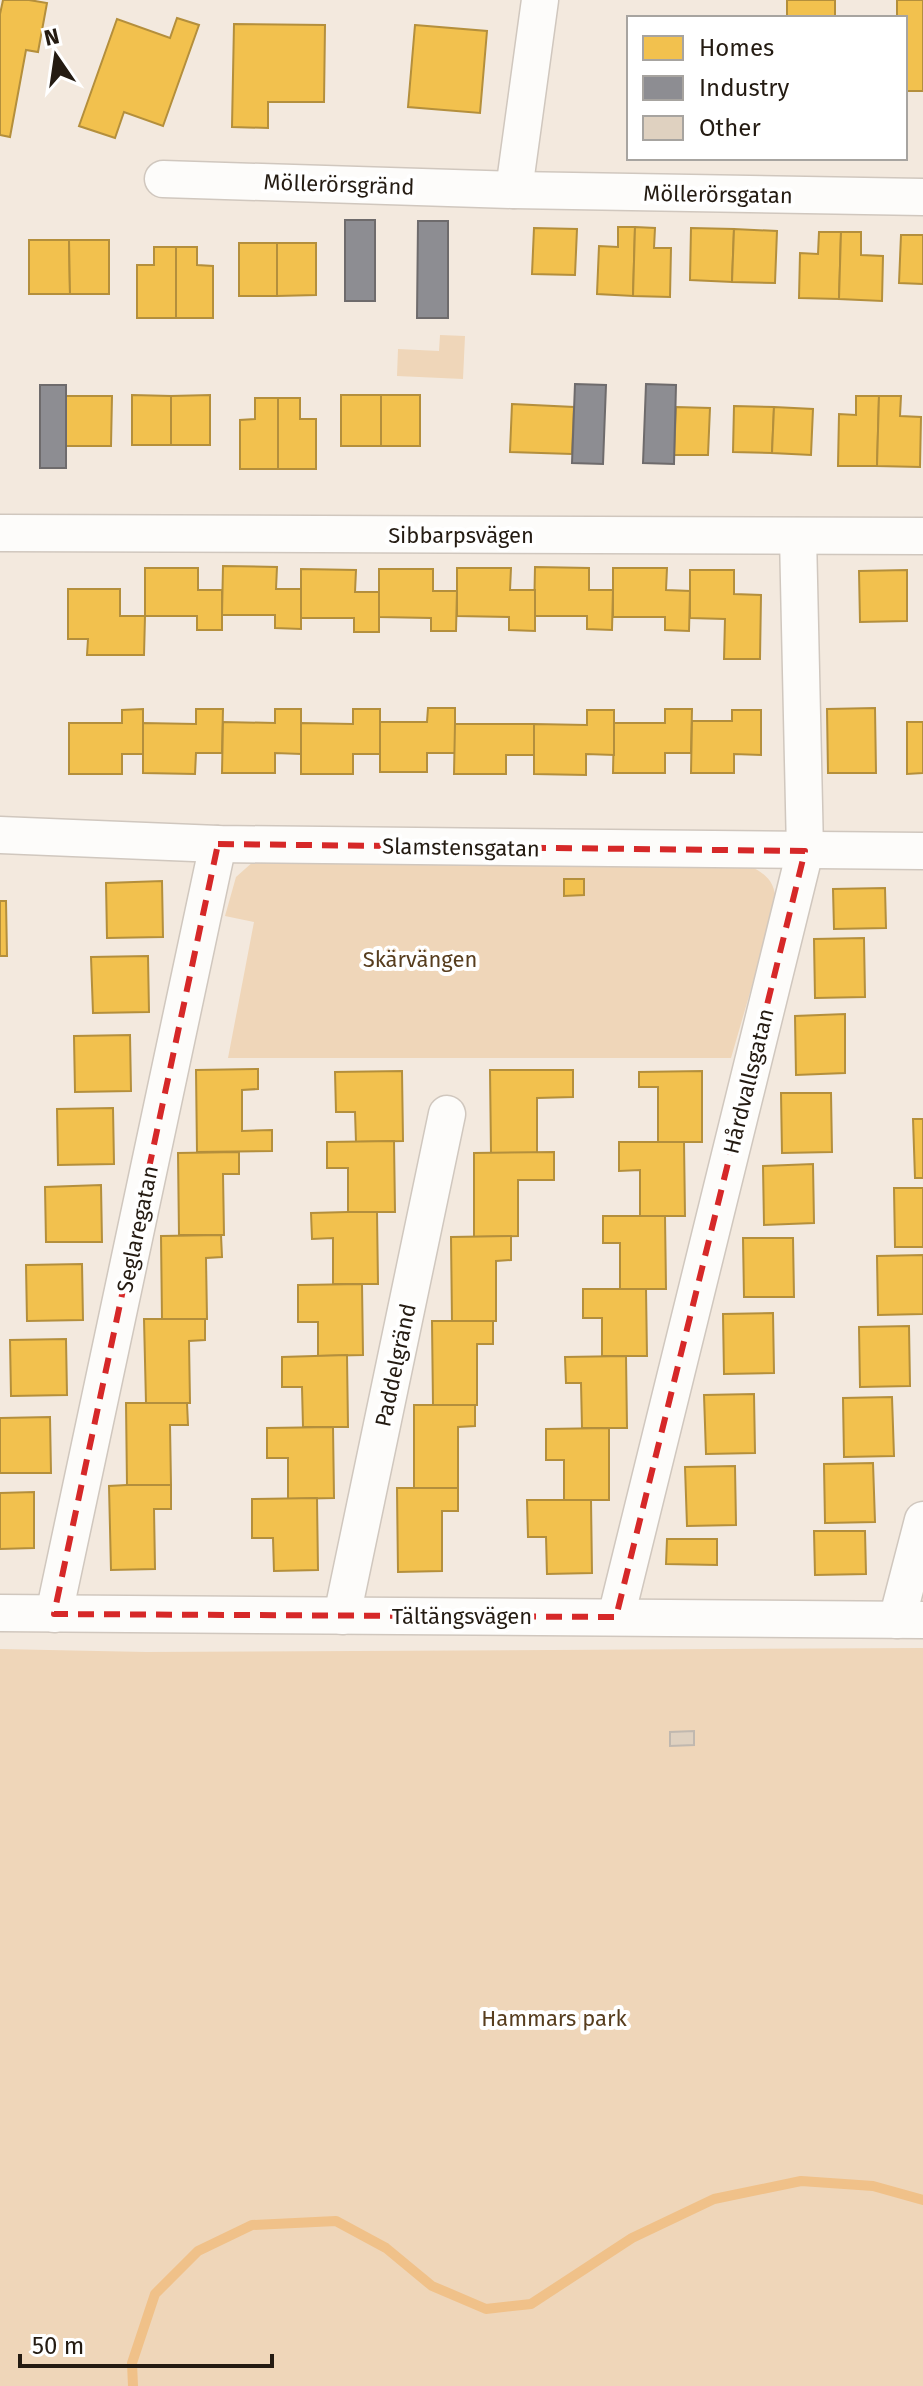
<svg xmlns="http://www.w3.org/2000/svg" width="923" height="2386" viewBox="0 0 923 2386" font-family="'Fira Sans',sans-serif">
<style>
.green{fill:#efd6b9}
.homes{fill:#f2c14e;stroke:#b48f3c;stroke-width:2}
.industry{fill:#8d8d92;stroke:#6e6b6c;stroke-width:2}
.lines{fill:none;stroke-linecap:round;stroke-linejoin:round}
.stream{stroke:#f0c189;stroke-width:10}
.building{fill:#dfd1c0;stroke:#c0b8af;stroke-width:2}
.minor-casing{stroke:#d0c7be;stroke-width:39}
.minor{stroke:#fdfcfa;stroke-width:36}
.marked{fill:none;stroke:#d62828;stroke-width:6;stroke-dasharray:16 10;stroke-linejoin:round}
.labels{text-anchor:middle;stroke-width:8;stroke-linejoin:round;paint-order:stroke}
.street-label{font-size:22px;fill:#241b12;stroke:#fff}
.park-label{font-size:22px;fill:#573d1e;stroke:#fff}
</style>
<rect width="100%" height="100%" fill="#f3e9de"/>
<g class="green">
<path d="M440 335 465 336 463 379 397 376 398 349 439 351Z"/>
<path d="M254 861 750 866C768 875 775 883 776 903L731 1058H228L254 922 225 916 236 877Z"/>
<path d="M923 1648V2386H0V1649L146 1652Z"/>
</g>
<g class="homes">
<path d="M3 0H29L47 3 38 52 26 50 10 137 0 135V14Z"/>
<rect x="787" y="0" width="48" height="18"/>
<path d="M897 0H923V91H905V18H897Z"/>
<path d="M177 18 199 25 163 126 124 112 115 138 79 126 117 19 170 38Z"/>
<path d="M234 24 325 25 324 102H268V128L232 127Z"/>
<path d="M415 25 487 31 480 113 408 107Z"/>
<path d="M618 227H635L633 296 597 294 599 246 618 247Z"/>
<path d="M635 227 655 228 654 248H671L670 297 633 296Z"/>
<path d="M534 228 577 229 575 275 532 274Z"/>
<path d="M691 228 734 229 732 282 690 280Z"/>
<path d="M734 229 777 231 775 283 732 282Z"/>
<path d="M819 232H841L839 299 799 298 800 253 818 254Z"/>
<path d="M841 232H861V255L883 256 882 301 839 299Z"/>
<path d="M901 235H923V284L899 283Z"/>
<path d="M29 240H69L70 294H29Z"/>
<path d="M69 240H109V294H70Z"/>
<rect x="239" y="243" width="38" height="53"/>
<path d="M277 243H316V295L277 296Z"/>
<path d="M154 247H176V318H137V265H154Z"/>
<path d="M176 247H197V265L213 266V318H176Z"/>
<path d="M132 395 171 396V445H132Z"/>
<path d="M210 395V445H171V396Z"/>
<rect x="341" y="395" width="40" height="51"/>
<rect x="381" y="395" width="39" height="51"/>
<path d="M66 396H112L111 446H66Z"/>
<path d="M856 396H879L877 466H838L839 414 856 415Z"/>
<path d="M879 396H901L900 416 921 417 920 467 877 466Z"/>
<path d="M255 398H278V469H240V420L255 419Z"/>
<path d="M278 398H300V419H316V469H278Z"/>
<path d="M512 404 574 407 572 454 510 452Z"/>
<path d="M734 406 774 407 772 453 733 452Z"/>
<path d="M676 407 710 408 708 455H674Z"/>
<path d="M774 407 813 409 811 455 772 453Z"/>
<path d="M223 566 277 567 276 589H301V629L275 628V615H222Z"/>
<path d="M535 567 589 568V590H613L612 630 587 629V616H534Z"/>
<path d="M145 568H198V590H222V630H197V616H145Z"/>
<path d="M457 568H511L510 590H535V631L509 630V617L457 616Z"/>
<path d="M613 568H667L666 590 690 591 689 631 665 630V617H613Z"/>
<path d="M301 569 356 570 355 592H379V632H354V618H301Z"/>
<path d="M379 569H433V591H457L456 631H431V618L379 617Z"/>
<path d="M690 570H734V594L761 595 760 659H724L725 619 690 618Z"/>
<path d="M907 570V621L860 622 859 571Z"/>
<path d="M68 589H120V616H145L144 655H87L88 639H68Z"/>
<path d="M428 708H455V753H427V772H380V722H427Z"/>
<path d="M875 708 876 773H828L827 709Z"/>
<path d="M143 709V754H122V774H69V723H122V710Z"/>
<path d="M196 709H223L222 753H196L195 774 143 773V723L196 724Z"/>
<path d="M275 709H301V754L275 753V773H222L223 722 275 723Z"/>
<path d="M353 709H380V754H353V774H301V723L353 724Z"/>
<path d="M665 709H692L691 753H665V773H613L614 723H665Z"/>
<path d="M587 710H614V755L586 754V775L534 774V724L587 725Z"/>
<path d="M732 710H761V755L734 754V773H691L692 721H732Z"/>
<path d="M907 722H923V773L907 774Z"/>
<path d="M455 724H534V755H506V774H454Z"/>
<path d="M564 879H584V895L564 896Z"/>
<path d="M162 881 163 937 107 938 106 883Z"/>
<path d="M885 888 886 928 834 929 833 889Z"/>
<path d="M0 901H6L7 956H0Z"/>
<path d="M864 938 865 997 815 998 814 939Z"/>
<path d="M148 956 149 1012 93 1013 91 957Z"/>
<path d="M845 1014V1073L796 1075 795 1016Z"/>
<path d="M130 1035 131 1091 75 1092 74 1036Z"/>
<path d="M258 1069V1089L242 1090V1131L272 1130V1151L197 1152 196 1070Z"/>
<path d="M490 1070H573V1097L537 1098V1153H491Z"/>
<path d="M402 1071 403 1141 356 1142 355 1112H336L335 1072Z"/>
<path d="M702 1071V1142H658V1087H639V1072Z"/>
<path d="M781 1093H831L832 1152 782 1153Z"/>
<path d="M113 1108 114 1164 58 1165 57 1109Z"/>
<path d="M913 1119H923V1178H915Z"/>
<path d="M394 1141 395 1212H348V1168H327V1142Z"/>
<path d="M619 1142H684L685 1216H640V1170L619 1171Z"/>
<path d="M239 1152V1174H223L224 1235H179L178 1153Z"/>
<path d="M554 1152V1180H518V1236L474 1237V1153Z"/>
<path d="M813 1164 814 1223 764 1225 763 1166Z"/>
<path d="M101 1185 102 1242H46L45 1187Z"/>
<path d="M894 1188H923V1247H895Z"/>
<path d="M348 1212H377L378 1284H333V1238L312 1239 311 1213Z"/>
<path d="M603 1216H665L666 1289H620V1243H603Z"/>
<path d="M221 1235 222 1257 206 1258 207 1319H162L161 1236Z"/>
<path d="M511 1236V1260L496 1261V1321H452L451 1237Z"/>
<path d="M743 1238H793L794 1297H744Z"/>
<path d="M923 1255V1314L878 1315 877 1256Z"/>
<path d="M82 1264 83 1320 27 1321 26 1265Z"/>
<path d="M362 1284 363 1355 318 1356V1322H298V1285Z"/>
<path d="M583 1289H646L647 1356H602V1318H583Z"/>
<path d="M773 1313 774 1373 724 1374 723 1314Z"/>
<path d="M144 1319H205V1340L189 1341 190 1403H146Z"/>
<path d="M432 1321H493V1344H477V1405H433Z"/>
<path d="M909 1326 910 1386 860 1387 859 1327Z"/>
<path d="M66 1339 67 1395 11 1396 10 1340Z"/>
<path d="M347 1355 348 1427H303L302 1387H282V1357Z"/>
<path d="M626 1356 627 1428H582L581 1383H566L565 1357Z"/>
<path d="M754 1394 755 1453 706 1454 704 1395Z"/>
<path d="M892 1397 894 1456 844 1457 843 1398Z"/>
<path d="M126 1403H187L188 1425H170L171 1485H127Z"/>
<path d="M414 1405H475V1426L458 1427V1488H414Z"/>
<path d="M50 1417 51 1473H0V1418Z"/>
<path d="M333 1427 334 1498 288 1499V1458H267V1428Z"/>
<path d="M609 1428V1500H564V1460H546V1429Z"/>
<path d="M873 1463 875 1522 825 1523 824 1464Z"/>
<path d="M735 1466 736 1525 687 1526 685 1467Z"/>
<path d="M127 1485H171V1509H154L155 1569 111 1570 109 1486Z"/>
<path d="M397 1488H458V1511H442V1571L398 1572Z"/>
<path d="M34 1492V1548L0 1549V1493Z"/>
<path d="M317 1498 318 1570 274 1571 273 1538H252V1499Z"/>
<path d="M527 1500H591L592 1573 547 1574 546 1537H528Z"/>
<path d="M814 1531H865L866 1574 815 1575Z"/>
<path d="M667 1539H717V1565L666 1564Z"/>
</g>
<g class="industry">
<rect x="345" y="220" width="30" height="81"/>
<path d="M418 221H448V318H417Z"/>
<path d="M575 384 606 385 603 464 572 463Z"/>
<path d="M646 384 676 385 674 464 643 463Z"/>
<rect x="40" y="385" width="26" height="83"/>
</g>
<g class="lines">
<path class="stream" d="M133 2386 132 2363 155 2294 198 2251 252 2225 336 2221 386 2248 432 2286 486 2309 531 2304 632 2238 714 2199 801 2181 873 2186 923 2200"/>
</g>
<path class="building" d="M694 1731V1745L670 1746V1732Z"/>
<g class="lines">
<defs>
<g id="minor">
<path d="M163 179 514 190 923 197"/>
<path d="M514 190 540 0"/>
<path d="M0 533 923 536"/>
<path d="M0 835 218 844 923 851"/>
<path d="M0 1613 923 1620"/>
<path d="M54 1614 218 844"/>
<path d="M342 1616 447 1114"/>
<path d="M616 1617 805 851 798 536"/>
<path d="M897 1620 923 1520"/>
</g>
</defs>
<use href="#minor" class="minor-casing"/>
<use href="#minor" class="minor"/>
</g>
<path class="marked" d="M218 844 805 851 616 1617 54 1614Z"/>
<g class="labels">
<g class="street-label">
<text transform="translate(339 184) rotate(2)" y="8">Möllerörsgränd</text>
<text transform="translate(718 194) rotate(1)" y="8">Möllerörsgatan</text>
<text x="461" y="543">Sibbarpsvägen</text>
<text transform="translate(461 847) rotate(1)" y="8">Slamstensgatan</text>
<text transform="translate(748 1081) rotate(-76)" y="8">Hårdvallsgatan</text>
<text transform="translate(137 1229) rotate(-78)" y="8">Seglaregatan</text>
<text transform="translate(395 1365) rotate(-78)" y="8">Paddelgränd</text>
<text x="462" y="1624">Tältängsvägen</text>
</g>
<g class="park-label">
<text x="420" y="967">Skärvängen</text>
<text x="554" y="2026">Hammars park</text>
</g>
</g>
<rect x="627" y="16" width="280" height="144" fill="#ffffff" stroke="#a7a4a0" stroke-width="2"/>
<rect x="643" y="36" width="40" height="24" fill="#f2c14e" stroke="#a7a4a0" stroke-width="2"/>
<text x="699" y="56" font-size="24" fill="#241b12">Homes</text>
<rect x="643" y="76" width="40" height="24" fill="#8d8d92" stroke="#a7a4a0" stroke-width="2"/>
<text x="699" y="96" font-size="24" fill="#241b12">Industry</text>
<rect x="643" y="116" width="40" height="24" fill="#dfd1c0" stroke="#a7a4a0" stroke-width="2"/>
<text x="699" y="136" font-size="24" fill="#241b12">Other</text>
<g transform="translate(56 56) rotate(347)" stroke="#ffffff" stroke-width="6" paint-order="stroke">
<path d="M0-6L14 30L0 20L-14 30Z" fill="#241b12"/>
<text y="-12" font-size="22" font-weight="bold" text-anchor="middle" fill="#241b12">N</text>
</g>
<path d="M20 2354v12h252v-12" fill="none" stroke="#241b12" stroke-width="4"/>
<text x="32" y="2354" font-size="24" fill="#241b12" stroke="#ffffff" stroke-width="6" paint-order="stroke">50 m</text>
</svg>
